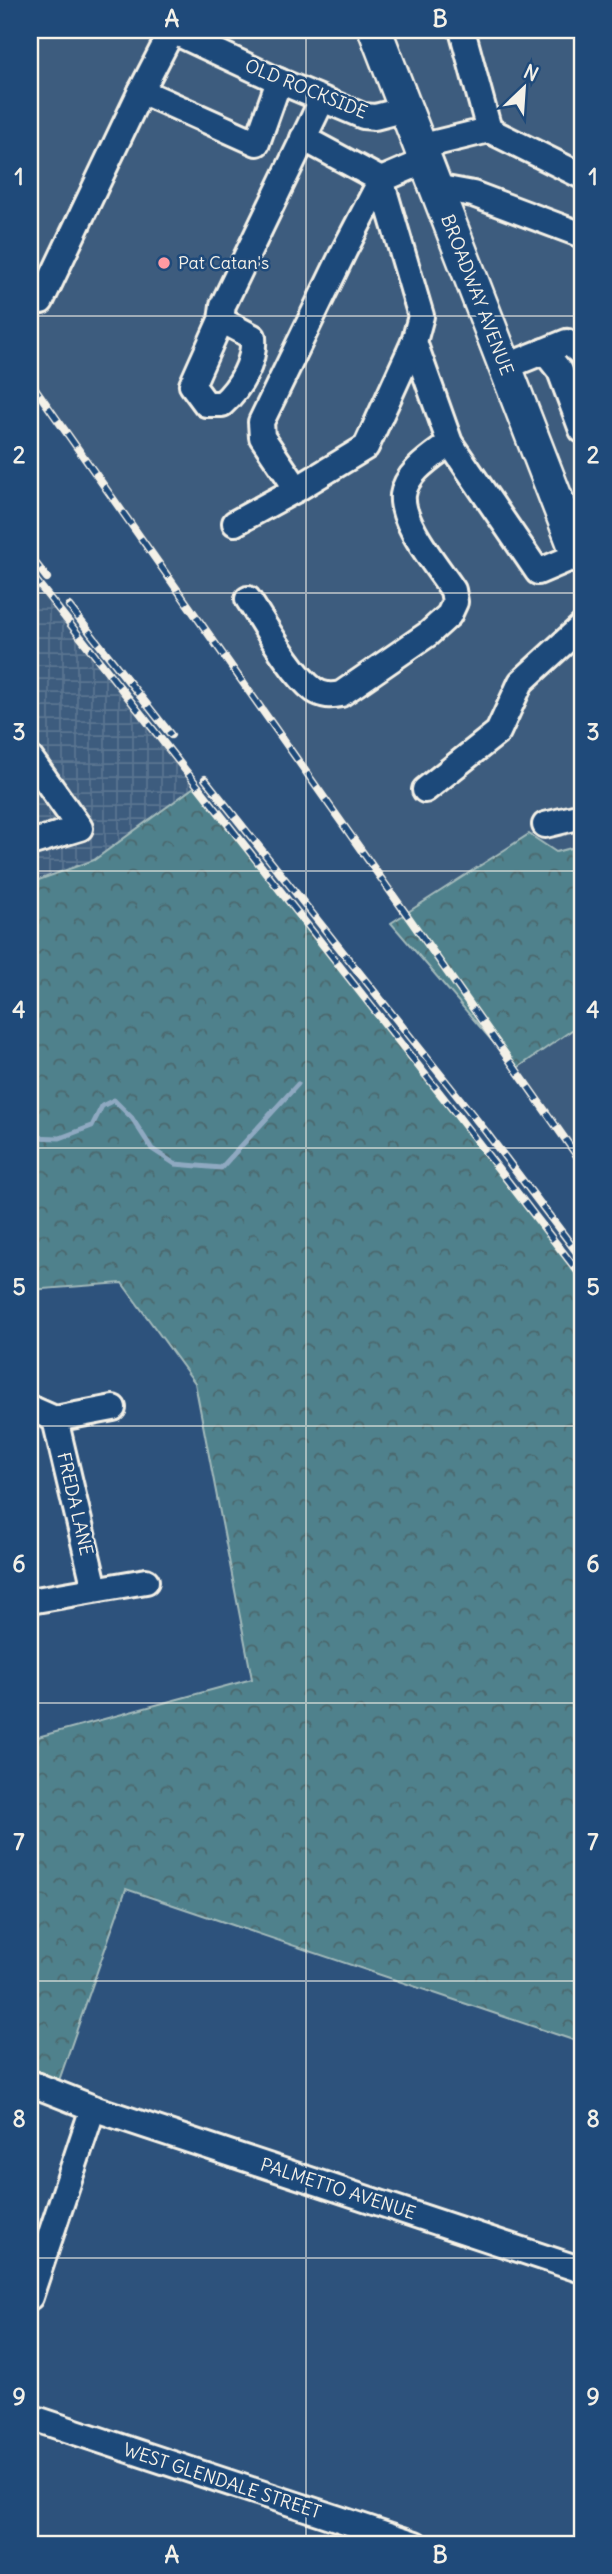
<svg xmlns="http://www.w3.org/2000/svg" width="612" height="2574" viewBox="0 0 612 2574" font-family="Delius,sans-serif">
<style>
.built{fill:#3d5c7e}
.industrial{fill:url(#industrial-grid)}
.forest{fill:url(#forest-crowns);stroke:#a2b9ba;stroke-width:2}
.lines{fill:none;stroke-linecap:round;stroke-linejoin:round}
.stream{stroke:#8fa9c1;stroke-width:5}
.minor-casing{stroke:#f4f1e8;stroke-width:30}
.major-casing{stroke:#f4f1e8;stroke-width:37}
.minor{stroke:#1f4a7a;stroke-width:24}
.major{stroke:#1f4a7a;stroke-width:32}
.rail-casing{stroke:#f4f1e8;stroke-width:8}
.rail{stroke:#1f4a7a;stroke-width:5;stroke-dasharray:16;stroke-linecap:butt}
.grid{fill:none;stroke:#f4f1e8;stroke-width:2;stroke-opacity:0.55}
.poi-dot{fill:#ff9aa2;stroke:#1f4a7a;stroke-width:2.5}
.labels{text-anchor:middle;stroke-width:5;stroke-linejoin:round;paint-order:stroke}
.street-label{font-size:18px;fill:#f4f1e8;stroke:#1f4a7a}
.poi-label{font-size:18px;fill:#f4f1e8;stroke:#1f4a7a;text-anchor:start}
.neatline{fill:none;stroke:#f4f1e8;stroke-width:2.5}
.grid-label{font-size:23px;text-anchor:middle;font-weight:bold;fill:#f4f1e8}
</style>
<defs>
<pattern id="industrial-grid" width="8" height="8" patternUnits="userSpaceOnUse" patternTransform="scale(1.75)"><rect width="8" height="8" fill="#3d5c7e"/><path d="M0 4h8M4 0v8" fill="none" stroke="#5a7490"/></pattern>
<pattern id="forest-crowns" width="20" height="18" patternUnits="userSpaceOnUse" patternTransform="scale(1.75)"><rect width="20" height="18" fill="#4f818c"/><path d="M2 6a3 3 0 1 1 6 0M12 15a3 3 0 1 1 6 0" fill="none" stroke="#4c676c"/></pattern>
</defs>
<rect width="100%" height="100%" fill="#2d527c"/>
<filter id="ink" filterUnits="userSpaceOnUse"><feTurbulence type="fractalNoise" baseFrequency=".0143" numOctaves="2"/><feDisplacementMap in="SourceGraphic" scale="14" xChannelSelector="R" yChannelSelector="G"/><feConvolveMatrix kernelMatrix="1 2 1 2 8 2 1 2 1" color-interpolation-filters="sRGB"/></filter>
<g filter="url(#ink)">
<path class="built" d="M30 30H582V1168L30 382Z"/>
<path class="industrial" d="M30 573 197 785 94 860 30 883Z"/>
<g class="forest">
<path d="M197 785 582 1277V2043L126 1889 55 2092 30 2083V1739L252 1679 195 1383 122 1283 30 1290V883L94 860Z"/>
<path d="M529 834 556 852 582 845V1023L516 1069 391 923Z"/>
</g>
<g class="lines">
<path class="stream" d="M30 1137 60 1138 92 1126 102 1106 114 1100 132 1118 152 1149 175 1164 221 1168 298 1084"/>
<defs>
<g id="minor">
<path d="M170 30 279 81 363 116 375 117 406 109"/>
<path d="M172 31 141 91 257 143 279 81"/>
<path d="M489 130 582 176"/>
<path d="M419 147 489 130 462 30"/>
<path d="M435 187 473 194 582 235"/>
<path d="M41 301 141 91"/>
<path d="M221 320 253 337C255 362 241 387 222 404H206L192 385 221 320 223 305 322 100"/>
<path d="M414 342 450 443 538 572 578 555 582 550"/>
<path d="M544 351 560 371 582 430"/>
<path d="M505 367 567 342 582 354"/>
<path d="M297 489 262 437 261 422 345 249 381 180 425 161"/>
<path d="M235 523 297 489 366 447 414 342 421 316 381 180 303 138"/>
<path d="M248 599C265 625 291 673 314 690 323 696 331 696 341 694L428 634 449 615 455 602 453 590C438 567 400 523 403 495 406 472 433 456 450 443"/>
<path d="M30 758 80 828 30 843"/>
<path d="M425 790 498 732 521 682 582 626"/>
<path d="M545 825 582 816"/>
<path d="M30 1408 55 1419 113 1408"/>
<path d="M55 1419 95 1589"/>
<path d="M30 1601 146 1581"/>
<path d="M30 2083 93 2108 582 2270"/>
<path d="M30 2297 93 2108"/>
<path d="M30 2417 415 2544"/>
</g>
<path id="major" d="M375 30 578 555 582 558"/>
</defs>
<use href="#minor" class="minor-casing"/>
<use href="#major" class="major-casing"/>
<use href="#minor" class="minor"/>
<use href="#major" class="major"/>
<defs>
<g id="rail">
<path d="M30 381 582 1163"/>
<path d="M30 556 47 578"/>
<path d="M30 573 453 1110 582 1277"/>
<path d="M69 606 171 735"/>
<path d="M205 779 483 1128 582 1259"/>
</g>
</defs>
<use href="#rail" class="rail-casing"/>
<use href="#rail" class="rail"/>
</g>
</g>
<path class="grid" d="M306 30V2544M30 316H582M30 593H582M30 871H582M30 1148H582M30 1426H582M30 1703H582M30 1981H582M30 2258H582"/>
<circle class="poi-dot" cx="164" cy="263" r="7"/>
<g class="labels">
<g class="street-label">
<text transform="translate(306 89) rotate(22)" y="6">OLD ROCKSIDE</text>
<text transform="translate(477 295) rotate(69)" y="6">BROADWAY AVENUE</text>
<text transform="translate(75 1504) rotate(77)" y="6">FREDA LANE</text>
<text transform="translate(338 2189) rotate(18)" y="6">PALMETTO AVENUE</text>
<text transform="translate(222 2481) rotate(18)" y="6">WEST GLENDALE STREET</text>
</g>
<g class="poi-label">
<text x="178" y="269">Pat Catan's</text>
</g>
</g>
<rect width="612" height="2574" fill="none" stroke="#1f4a7a" stroke-width="77"/>
<g transform="translate(524 88) rotate(25)" stroke="#1f4a7a" stroke-width="5" paint-order="stroke">
<path d="M0-5L12 26L0 18L-12 26Z" fill="#f4f1e8"/>
<text y="-10" font-size="19" font-weight="bold" text-anchor="middle" fill="#f4f1e8">N</text>
</g>
<rect x="38" y="38" width="536" height="2498" class="neatline"/>
<g class="grid-label">
<text x="172" y="27">A</text>
<text x="440" y="27">B</text>
<text x="19" y="185">1</text>
<text x="593" y="185">1</text>
<text x="19" y="463">2</text>
<text x="593" y="463">2</text>
<text x="19" y="740">3</text>
<text x="593" y="740">3</text>
<text x="19" y="1018">4</text>
<text x="593" y="1018">4</text>
<text x="19" y="1295">5</text>
<text x="593" y="1295">5</text>
<text x="19" y="1572">6</text>
<text x="593" y="1572">6</text>
<text x="19" y="1850">7</text>
<text x="593" y="1850">7</text>
<text x="19" y="2127">8</text>
<text x="593" y="2127">8</text>
<text x="19" y="2405">9</text>
<text x="593" y="2405">9</text>
<text x="172" y="2563">A</text>
<text x="440" y="2563">B</text>
</g>
</svg>
